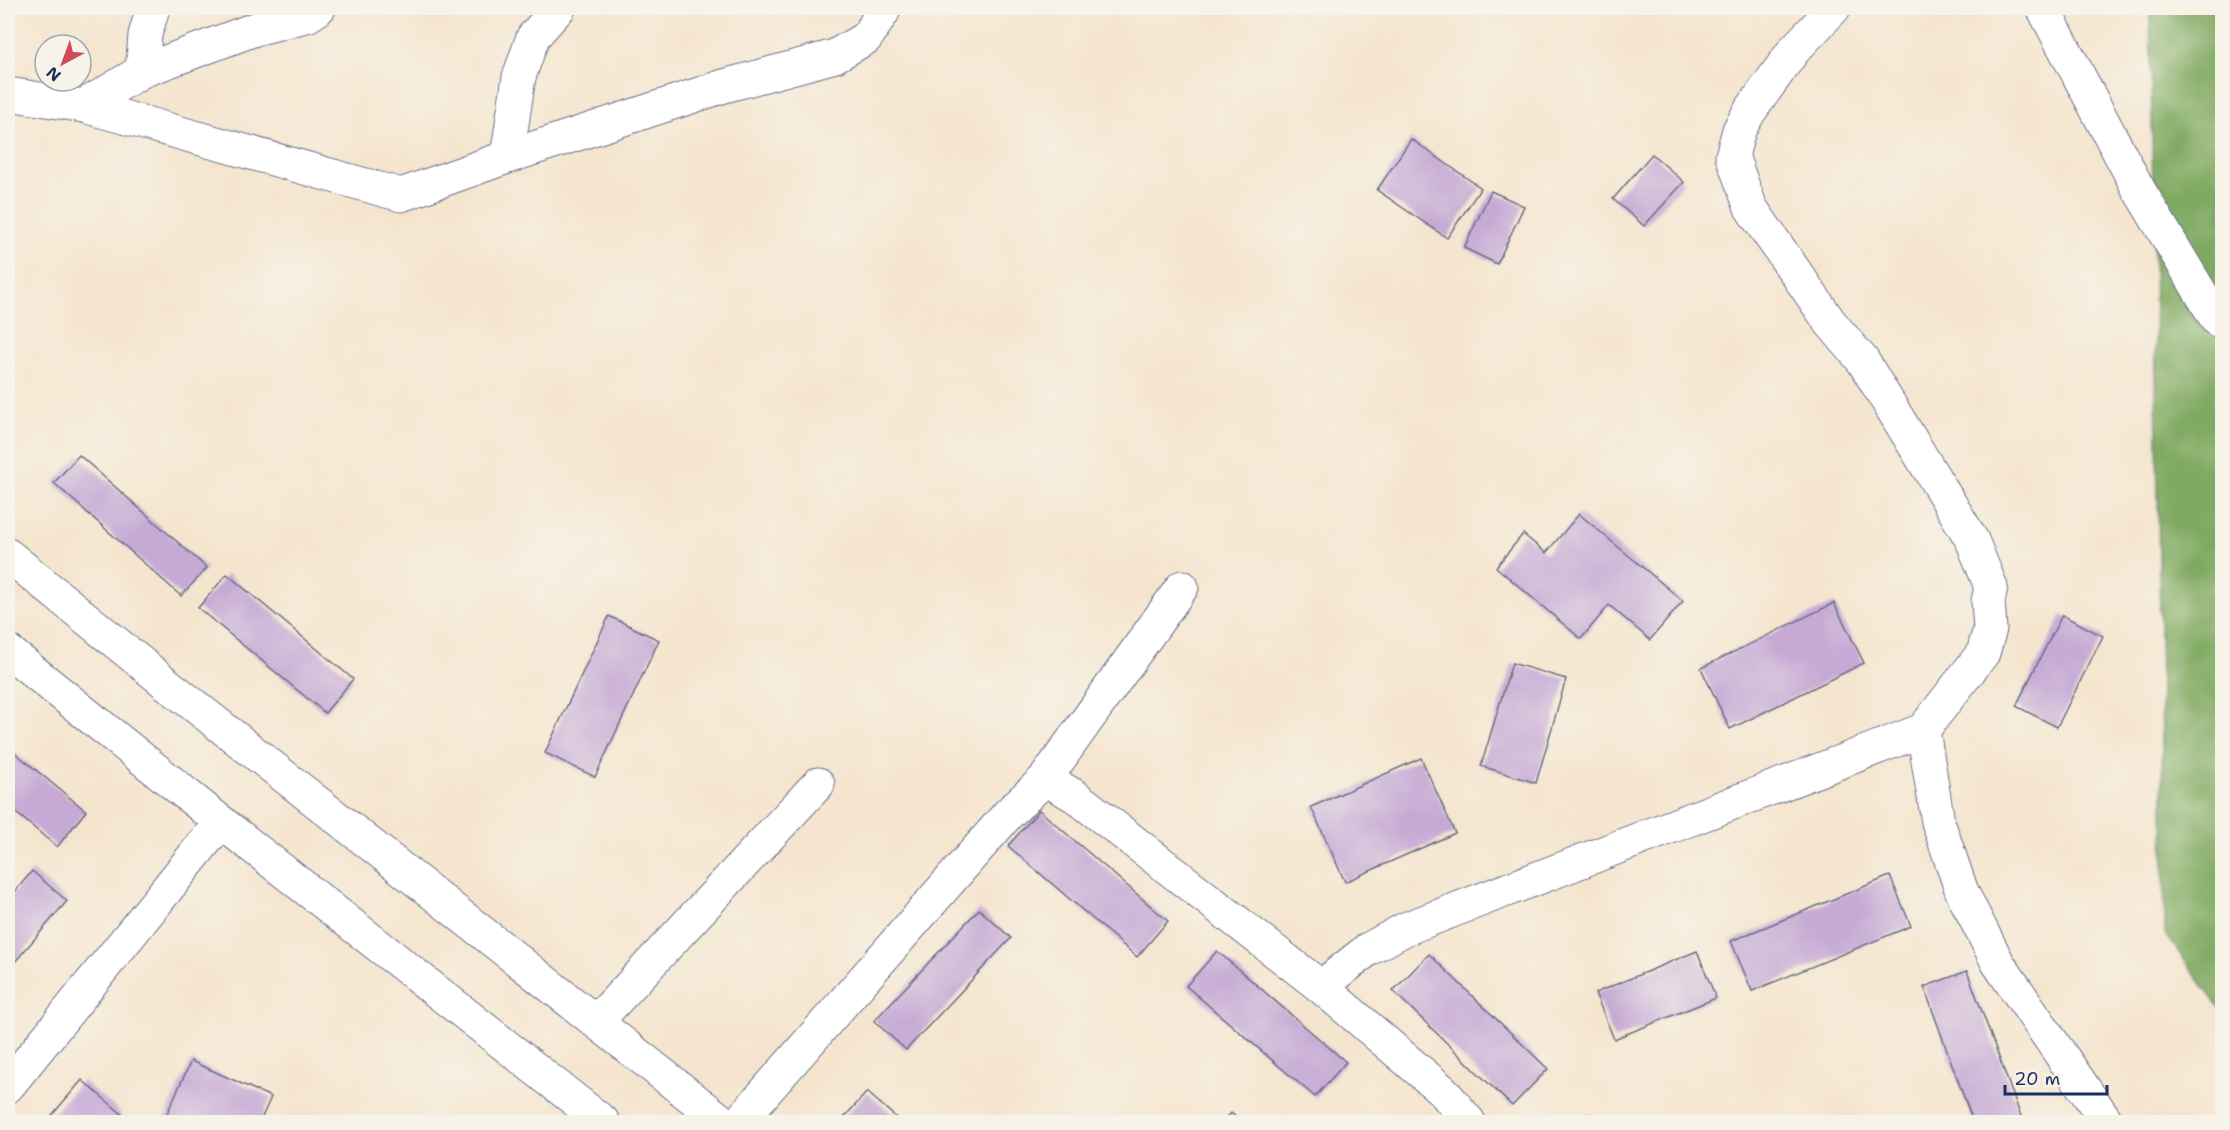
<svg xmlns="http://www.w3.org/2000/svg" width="2230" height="1130" viewBox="0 0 2230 1130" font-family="'Shantell Sans',sans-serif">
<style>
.forest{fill:#80aa62;stroke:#4e6c60;stroke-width:1.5}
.building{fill:#c6aad5}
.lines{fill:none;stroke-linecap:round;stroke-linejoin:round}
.minor-casing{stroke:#676f86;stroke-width:35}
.minor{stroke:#fff;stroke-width:33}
</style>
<rect width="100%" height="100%" fill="#f7f3e8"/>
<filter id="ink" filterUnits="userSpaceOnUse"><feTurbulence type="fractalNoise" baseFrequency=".0167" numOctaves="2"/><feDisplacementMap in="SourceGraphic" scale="12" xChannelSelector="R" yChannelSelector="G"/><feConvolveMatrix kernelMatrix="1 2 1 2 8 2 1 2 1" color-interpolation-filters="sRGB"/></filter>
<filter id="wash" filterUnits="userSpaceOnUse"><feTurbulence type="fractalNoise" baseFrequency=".008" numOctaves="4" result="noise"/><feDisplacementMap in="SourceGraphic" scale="24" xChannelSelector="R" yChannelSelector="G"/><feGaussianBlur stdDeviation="1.35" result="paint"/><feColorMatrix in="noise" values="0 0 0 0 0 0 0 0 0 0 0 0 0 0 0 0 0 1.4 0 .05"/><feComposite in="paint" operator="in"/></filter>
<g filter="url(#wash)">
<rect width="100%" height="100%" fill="#f5e5cf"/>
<path class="forest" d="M2150 8H2222V1012L2165 933Z"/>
<g id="blocks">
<g class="building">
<path d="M1411 139 1481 188 1447 238 1377 190Z"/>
<path d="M1652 154 1684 182 1644 226 1613 199Z"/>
<path d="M1491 191 1524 206 1497 264 1464 248Z"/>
<path d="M79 455 207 568 181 596 54 483Z"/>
<path d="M1579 514 1683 601 1650 640 1609 605 1581 639 1496 567 1523 534 1546 553Z"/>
<path d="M227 574 353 679 325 713 198 608Z"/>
<path d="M1834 603 1864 663 1730 729 1701 668Z"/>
<path d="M2062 615 2103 636 2057 727 2016 706Z"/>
<path d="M609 616 659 640 595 777 545 753Z"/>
<path d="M1512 663 1566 679 1536 783 1481 766Z"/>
<path d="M8 747 86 811 57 847 8 806Z"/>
<path d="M1421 758 1455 833 1345 882 1311 807Z"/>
<path d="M1039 810 1168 921 1137 957 1008 846Z"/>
<path d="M32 871 67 901 8 970V900Z"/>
<path d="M1890 876 1911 926 1752 991 1731 941Z"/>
<path d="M979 909 1011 938 906 1050 874 1021Z"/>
<path d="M1217 951 1346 1062 1315 1097 1186 986Z"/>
<path d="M1697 951 1716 998 1614 1039 1595 993Z"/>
<path d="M1429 954 1548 1069 1512 1106 1393 991Z"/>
<path d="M1967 971 2023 1122H1973L1924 987Z"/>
<path d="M191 1061 271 1097 260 1122H163Z"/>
<path d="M82 1080 122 1114 114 1122H46Z"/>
<path d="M867 1092 901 1122H840Z"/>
<path d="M1231 1113 1242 1122H1223Z"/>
<path d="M1590 1114 1595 1122H1578Z"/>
</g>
</g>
</g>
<g filter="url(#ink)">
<use href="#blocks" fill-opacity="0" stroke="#676f86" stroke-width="1.5"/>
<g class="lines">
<defs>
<g id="minor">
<path d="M2043 8 2139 190 2217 320"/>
<path d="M142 71 145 35 153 8"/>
<path d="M8 96 15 95 84 106 401 195 507 157 724 86 835 56 866 38 883 12V8"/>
<path d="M84 106 142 71 255 29 309 15 319 8"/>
<path d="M507 157 519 77 533 37 559 8"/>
<path d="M8 555 167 684 723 1122"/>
<path d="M8 651 221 822 603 1122"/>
<path d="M1923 730 1938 822 1962 892 1998 963 2107 1122"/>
<path d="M1045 779 1182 587"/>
<path d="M1321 987 1367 950 1405 929 1923 730 1983 653 1990 629 1988 601 1991 587 1972 540 1863 361 1830 322 1751 208 1732 156 1739 130 1750 111 1794 50 1834 8"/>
<path d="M596 1022 818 784"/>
<path d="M8 1086 221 822"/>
<path d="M739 1122 1009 813 1045 779 1075 796 1321 987 1443 1091 1469 1122"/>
</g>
</defs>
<use href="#minor" class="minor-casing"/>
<use href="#minor" class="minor"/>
</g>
</g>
<rect width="2230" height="1130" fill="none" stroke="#f7f3e8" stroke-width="30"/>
<g transform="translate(63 63) rotate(221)"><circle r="28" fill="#f7f3e8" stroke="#9fa5b1" stroke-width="1.5"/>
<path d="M0-4.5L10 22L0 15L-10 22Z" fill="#d1495b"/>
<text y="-9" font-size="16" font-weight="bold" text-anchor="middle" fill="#1b2f5e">N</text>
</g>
<path d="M2005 1085v9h102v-9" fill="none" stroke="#1b2f5e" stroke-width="3"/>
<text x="2014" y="1085" font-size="18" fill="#1b2f5e" stroke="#f7f3e8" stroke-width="4.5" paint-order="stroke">20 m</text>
</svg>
